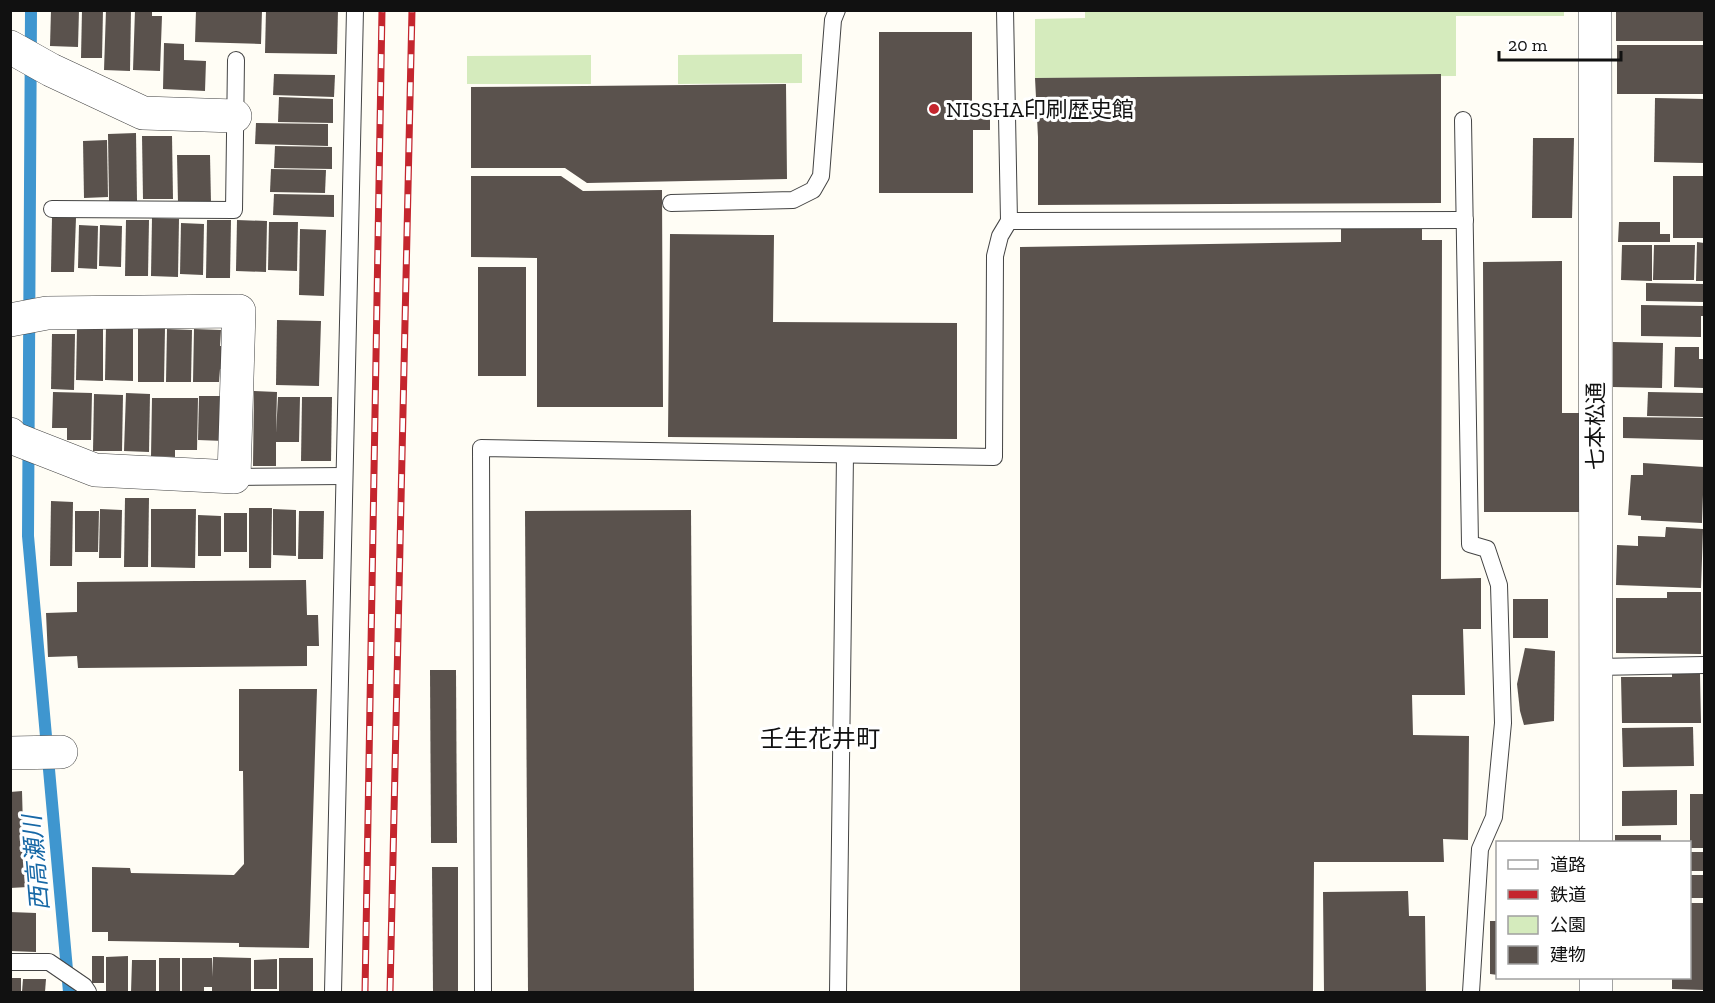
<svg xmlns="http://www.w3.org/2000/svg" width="1715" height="1003" viewBox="0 0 1715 1003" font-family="'Zilla Slab','Noto Sans JP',serif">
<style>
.green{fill:#d5ebbd}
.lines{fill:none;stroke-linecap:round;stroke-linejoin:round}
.stream{stroke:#3f96cf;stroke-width:12}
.building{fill:#5a524d}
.service-casing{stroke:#444;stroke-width:18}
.minor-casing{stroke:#444;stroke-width:34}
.service{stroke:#fff;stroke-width:16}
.minor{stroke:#fff;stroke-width:33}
.rail-casing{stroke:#c4262e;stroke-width:7}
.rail{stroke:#fff;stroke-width:4.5;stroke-dasharray:14;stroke-linecap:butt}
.poi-dot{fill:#c4262e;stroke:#fff;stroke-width:2}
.labels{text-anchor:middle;stroke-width:6;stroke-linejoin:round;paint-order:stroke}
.poi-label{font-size:22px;fill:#111;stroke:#fff;text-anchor:start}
.street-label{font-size:22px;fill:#111;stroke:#fff}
.neighbourhood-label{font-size:24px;fill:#111;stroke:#fff}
.water-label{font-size:24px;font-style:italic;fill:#1768a6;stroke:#fff}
</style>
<rect width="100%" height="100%" fill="#fffdf5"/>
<g class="green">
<path d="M1085 10H1564V16H1456V76L1035 78V19L1085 18Z"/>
<path d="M802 54V83L678 84V55Z"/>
<path d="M591 55V84H467V56Z"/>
</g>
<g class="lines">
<path class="stream" d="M31 10 28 536 69 992"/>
</g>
<g class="building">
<path d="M51 10H79L78 47 50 46Z"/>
<path d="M82 10H103L102 58H81Z"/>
<path d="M106 10H131L130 71 104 70Z"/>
<path d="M135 10H152V16H162L160 71 133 70Z"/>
<path d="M196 10H262L261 44 195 42Z"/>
<path d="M266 10H338L337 54 265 53Z"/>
<path d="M1656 10H1704V41H1616V11Z"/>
<path d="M879 32H972V103H990V130H973V193H879Z"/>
<path d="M164 43 184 44V60L206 61 205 91 163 89Z"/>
<rect x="1617" y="45" width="87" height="49"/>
<path d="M274 74 335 75 334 97 273 95Z"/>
<path d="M1441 74V203L1038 205V137L1035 78Z"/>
<path d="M786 84 787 179 587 183 565 168H471V87Z"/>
<path d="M279 97 333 99V123L278 122Z"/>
<path d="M1655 98 1704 99V163L1654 162Z"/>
<path d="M256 123 328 124V146L255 144Z"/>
<path d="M136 133 137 201H109L108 134Z"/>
<path d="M142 136H172L173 199H143Z"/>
<path d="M1533 138H1574L1572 218H1532Z"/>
<path d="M107 140 108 197 84 198 83 141Z"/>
<path d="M275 146 332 147V169L274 168Z"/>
<path d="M177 155H210L211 203H178Z"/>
<path d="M271 169 326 170 325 193 270 192Z"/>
<path d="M471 176H561L583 191 662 190 663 407H537V258L471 257Z"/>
<rect x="1673" y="176" width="31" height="62"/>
<path d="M274 194 334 195V217L273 215Z"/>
<path d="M52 217 76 218 74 272H51Z"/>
<path d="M152 218 179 219 178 277 151 276Z"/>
<path d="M126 220H149L148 276H125Z"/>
<path d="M207 220H231L230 278H206Z"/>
<path d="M237 220 267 221 266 272 236 271Z"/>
<path d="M269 222H298L297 271 268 270Z"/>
<path d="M1619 222H1660V234H1670V242H1618Z"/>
<path d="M181 223 204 224 203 275 180 274Z"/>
<path d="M79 225 98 226 97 269 78 268Z"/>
<path d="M100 225 122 226 121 267 99 266Z"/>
<path d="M1341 227H1422V240H1442L1441 579 1481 578V629H1463L1465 695H1412L1413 735 1469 736 1468 840 1443 839 1444 862H1314L1313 992H1020V247L1341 242Z"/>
<path d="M300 229 326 230 324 296 299 295Z"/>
<path d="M670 234 774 235 773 322 957 323V439L668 437Z"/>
<path d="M1697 242 1704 243V281H1696Z"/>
<path d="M1622 245H1652V281L1621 280Z"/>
<path d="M1654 245H1695L1694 280H1653Z"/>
<path d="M1562 261V413H1582L1580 512H1484L1483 262Z"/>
<rect x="478" y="267" width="48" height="109"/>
<path d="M1646 283 1704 284V302L1646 301Z"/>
<path d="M1641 305 1704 306V316H1701V337L1641 336Z"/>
<path d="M277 320 321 321 319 386 276 385Z"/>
<path d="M106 326H133V381L105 380Z"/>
<path d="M77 327H103V381L76 380Z"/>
<path d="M138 328H165L164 382H138Z"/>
<path d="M167 329 192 330 191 382H166Z"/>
<path d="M194 329 221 330 220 346H224V369H220L219 382H193Z"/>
<path d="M52 334H75L74 390 51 389Z"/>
<path d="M1613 342 1663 343 1662 388 1613 387Z"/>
<path d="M1675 347H1699V359H1704V388L1674 387Z"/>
<path d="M254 391 277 392 276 433 278 397H300L299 442H276V466H253Z"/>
<path d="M53 392 92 393 91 440H67V428H52Z"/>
<path d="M1648 392 1704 393V417L1647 416Z"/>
<path d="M126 393 150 394 149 452 124 451Z"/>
<path d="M94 394 123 395 122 451H93Z"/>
<path d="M199 396H226L224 441 198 440Z"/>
<path d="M302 397H332L331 461H301Z"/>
<path d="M152 398H198L197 450H175V457L151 456Z"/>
<path d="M1623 417 1704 418V440L1623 438Z"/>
<path d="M1643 463 1704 467 1702 523 1641 520V516L1628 515 1631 475H1643Z"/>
<path d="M125 498H149L148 567H124Z"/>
<path d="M51 501 73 502 72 566H50Z"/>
<path d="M249 508H272L271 568H249Z"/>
<path d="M100 509 122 510 121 558H99Z"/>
<path d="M151 509H196L195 568 151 567Z"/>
<path d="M273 509 296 510V556L273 555Z"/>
<path d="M691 510 694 992H528L525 511Z"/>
<path d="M75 511H99L98 552H75Z"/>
<path d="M299 511H324L323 559H298Z"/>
<rect x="224" y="513" width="23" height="39"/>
<path d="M198 515 221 516V556H198Z"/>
<path d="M1666 527 1703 529 1701 588 1616 585 1617 545 1638 546V536L1665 537Z"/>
<path d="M306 580 307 615H318L319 646H307V666L78 668 77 656 48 657 46 613 77 612V582Z"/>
<path d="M1667 592H1701V654L1616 653V598H1667Z"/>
<rect x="1513" y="599" width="35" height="39"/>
<path d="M1525 648 1555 651 1554 721 1524 725 1520 711 1517 684Z"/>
<path d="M430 670H456L457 843H431Z"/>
<path d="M1672 672H1700L1701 723H1622L1621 677H1672Z"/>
<path d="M239 689H317L309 948 239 947V943L108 941V932H92V867L130 868 131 873 234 875 244 864 243 771H239Z"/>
<path d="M1693 727 1694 766 1623 767 1622 728Z"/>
<path d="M1677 790V825L1622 826V791Z"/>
<path d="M22 791 24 864H27L28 887 10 888V792Z"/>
<rect x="1690" y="794" width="14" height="54"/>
<rect x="1615" y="835" width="46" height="7"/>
<rect x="1690" y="852" width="14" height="19"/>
<path d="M432 867H458V992H433Z"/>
<rect x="1690" y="875" width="14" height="23"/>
<path d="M1408 891 1409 916H1425L1426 992H1324L1323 892Z"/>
<path d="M1690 903H1704V990L1672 989V978H1690Z"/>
<path d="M10 912 36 913V952L10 951Z"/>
<path d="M1490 921H1498V975L1490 974Z"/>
<rect x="92" y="956" width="12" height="27"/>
<path d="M128 956V992H106V957Z"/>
<path d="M213 957 251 958V992H212V987H204V992H182V958H212V977Z"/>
<rect x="159" y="958" width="21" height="34"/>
<rect x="279" y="958" width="34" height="34"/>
<path d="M277 959V989H254V960Z"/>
<path d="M132 960H156V992H131Z"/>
<rect x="10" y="978" width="11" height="14"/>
<path d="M23 979H46L45 992H22Z"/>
</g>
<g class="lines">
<defs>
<g id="service">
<path d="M1463 120 1470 544 1487 549 1499 585 1503 723 1494 817 1480 849 1471 992"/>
<path d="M671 203 793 200 813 190 821 176 833 20 837 10"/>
<path d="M52 209 234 210 236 60"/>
<path d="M1009 221 1465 220"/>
<path d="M234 477 344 476"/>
<path d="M1596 667 1704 665"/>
<path d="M10 962H49L84 986 88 992"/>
<path d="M333 992 355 10"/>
<path d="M483 992 481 448 994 457 995 256 1000 236 1009 221 1005 10"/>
<path d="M838 992 845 455"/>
</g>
<g id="minor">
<path d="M1595 10 1596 842"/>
<path d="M10 47 51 70 143 113 235 116"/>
<path d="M10 320 47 313 239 311 234 477 95 470 13 438 10 434"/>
<path d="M10 753 61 752"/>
<path d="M1596 978V992"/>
</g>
</defs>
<use href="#service" class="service-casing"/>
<use href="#minor" class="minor-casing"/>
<use href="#service" class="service"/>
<use href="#minor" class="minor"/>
<defs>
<g id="rail">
<path d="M365 992 382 10"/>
<path d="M390 992 412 10"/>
</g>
</defs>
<use href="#rail" class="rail-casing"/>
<use href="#rail" class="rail"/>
</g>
<circle class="poi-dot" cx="934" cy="109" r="6"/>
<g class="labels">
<g class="poi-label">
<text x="946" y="117">NISSHA印刷歴史館</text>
</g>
<g class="street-label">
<text transform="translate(1595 426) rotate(-90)" y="8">七本松通</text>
</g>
<g class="neighbourhood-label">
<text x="820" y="747">壬生花井町</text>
</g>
<g class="water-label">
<text transform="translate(36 863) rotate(-95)" y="8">西高瀬川</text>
</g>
</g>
<rect width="1715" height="1003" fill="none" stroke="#111111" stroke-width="24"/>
<rect x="1496" y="841" width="195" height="138" fill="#ffffff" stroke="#a0a0a0" stroke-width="1.5"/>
<rect x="1508" y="860" width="30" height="9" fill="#ffffff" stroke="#a0a0a0" stroke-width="1.5"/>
<text x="1550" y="871" font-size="18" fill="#111111">道路</text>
<rect x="1508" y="890" width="30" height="9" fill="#c4262e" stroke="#a0a0a0" stroke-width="1.5"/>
<text x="1550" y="901" font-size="18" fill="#111111">鉄道</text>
<rect x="1508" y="916" width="30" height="18" fill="#d5ebbd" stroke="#a0a0a0" stroke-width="1.5"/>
<text x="1550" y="931" font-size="18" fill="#111111">公園</text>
<rect x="1508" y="946" width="30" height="18" fill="#5a524d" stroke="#a0a0a0" stroke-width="1.5"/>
<text x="1550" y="961" font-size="18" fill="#111111">建物</text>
<path d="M1499 51v9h122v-9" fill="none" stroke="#111111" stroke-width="3"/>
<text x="1508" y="51" font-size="18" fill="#111111" stroke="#ffffff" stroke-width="4.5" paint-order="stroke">20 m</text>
</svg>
